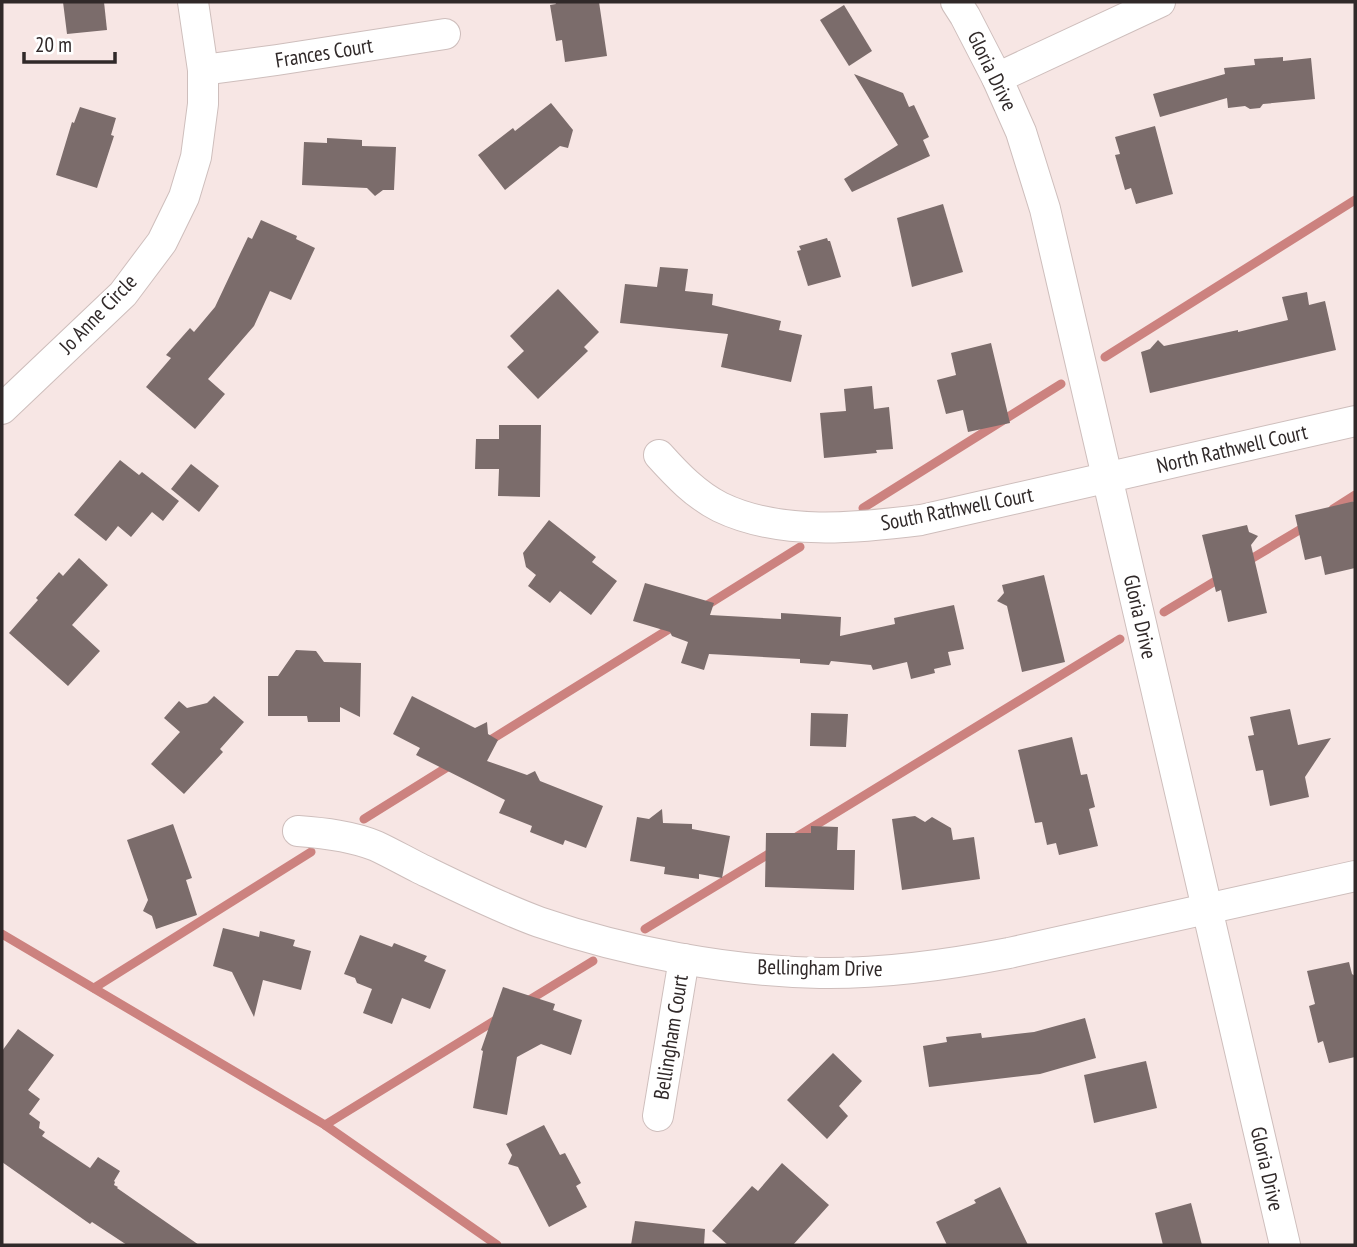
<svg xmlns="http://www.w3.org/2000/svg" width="1357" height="1247" viewBox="0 0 1357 1247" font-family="'PT Sans Narrow',sans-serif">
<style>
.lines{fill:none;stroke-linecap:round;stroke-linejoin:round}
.stream{stroke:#cc827f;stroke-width:9}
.building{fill:#7b6c6b}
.minor-casing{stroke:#cebebc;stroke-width:32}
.minor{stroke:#fff;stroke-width:30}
.labels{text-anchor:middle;stroke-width:7;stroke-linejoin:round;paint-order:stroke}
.street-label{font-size:21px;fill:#302929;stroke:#fff}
</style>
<rect width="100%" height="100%" fill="#f7e6e4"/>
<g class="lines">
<g class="stream">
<path d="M1105 357 1355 200"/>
<path d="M863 508 1061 384"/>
<path d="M1333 509 1355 495"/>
<path d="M1246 562 1306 526"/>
<path d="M704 607 800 547"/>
<path d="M1164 612 1222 577"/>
<path d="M484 744 674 626"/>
<path d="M364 819 454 763"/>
<path d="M793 839 1120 639"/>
<path d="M645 929 775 850"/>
<path d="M2 934 325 1125 497 1245"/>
<path d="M94 988 311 852"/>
<path d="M526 1002 593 961"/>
<path d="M325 1125 499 1018"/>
</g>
</g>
<g class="building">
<path d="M63 2H104L107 30 67 34Z"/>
<path d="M555 2H599L607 56 565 62 562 40 556 41 550 5 556 4Z"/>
<path d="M844 5 872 51 849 66 820 20Z"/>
<path d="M1283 57V61L1311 58 1315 99 1263 104 1260 108 1250 109 1245 106 1228 108 1227 98 1160 117 1153 94 1225 74 1224 68 1255 65 1254 59Z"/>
<path d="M854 74 903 93 909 107 914 105 929 137 923 140 930 156 852 192 844 179 898 145Z"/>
<path d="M551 103 573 130 568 148 560 146 505 190 478 155 513 128 515 131Z"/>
<path d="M80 107 116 118 111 135 114 136 97 188 56 175 72 122 74 123Z"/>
<path d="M1155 126 1173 194 1136 204 1131 188 1125 190 1115 155 1120 154 1115 137Z"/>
<path d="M327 138 362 140V146L396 147 394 190H383L375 196 367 188 302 185 304 142 327 143Z"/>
<path d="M943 204 963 272 912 287 897 218Z"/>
<path d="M261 220 297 236 296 239 315 248 291 300 270 291 254 326 208 379 225 394 195 429 146 387 171 358 166 355 190 328 194 332 215 307 248 237 252 239Z"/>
<path d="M827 238 828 241H830L841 277 808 286 797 251 801 250 799 246Z"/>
<path d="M660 267 688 269 685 291 713 294 712 305 781 321 779 330 802 335 791 382 721 367 728 334 620 323 625 284 657 287Z"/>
<path d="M558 289 599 332 584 347 588 351 538 399 507 367 524 351 510 336Z"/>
<path d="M1307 292 1309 305 1325 301 1336 350 1150 393 1141 352 1150 349 1158 340 1164 346 1238 330V332L1288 320 1282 297Z"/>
<path d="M991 343 1010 423 968 432 963 410 946 414 937 380 956 375 951 353Z"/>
<path d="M872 386 874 409 889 407 893 449 876 450 877 453 824 458 820 413 846 411 844 389Z"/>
<path d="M499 425H541L540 497 498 496 499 469H475L476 439H499Z"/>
<path d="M120 460 139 475 142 472 179 501 163 521 152 512 131 537 118 526 106 541 74 515Z"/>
<path d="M191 464 219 486 199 512 171 489Z"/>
<path d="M1355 501V568L1325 575 1321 556 1305 560 1295 515Z"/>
<path d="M549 520 596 557 592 562 617 581 591 615 560 591 550 603 528 586 536 575 526 567 523 553Z"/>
<path d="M1247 525 1249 532 1258 536 1251 545 1267 613 1228 622 1221 590 1216 592 1202 535Z"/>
<path d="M79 558 108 585 72 625 100 651 68 686 9 633 38 600 36 598 59 572 63 576Z"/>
<path d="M1044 575 1065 662 1022 672 1007 606 997 601 1004 593 1002 585Z"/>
<path d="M645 583 714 603 710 615 781 619V613L841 617 840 636 895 624 894 618 954 605 964 649 948 652 951 665 934 669 935 673 911 679 907 662 873 670 871 665 831 661 829 665 800 663V659L709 654 704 670 681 663 688 642 672 636 670 632 633 621Z"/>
<path d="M296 650 316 651 324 662 361 663 360 717 340 707V722H308L307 716H268V676H278Z"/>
<path d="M214 696 244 722 220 749 223 752 184 794 151 764 180 732 164 718 179 701 187 708 207 703Z"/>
<path d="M412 696 475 728 487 722 488 734 498 740 487 761 527 775 535 771 540 781 603 806 586 848 565 840 563 845 530 832 532 826 499 813 505 800 416 755 420 748 393 734Z"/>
<path d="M1290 709 1298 745 1331 738 1305 777 1309 797 1270 806 1263 770 1256 771 1248 736 1254 735 1250 717Z"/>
<path d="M811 713 848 714 846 747 810 746Z"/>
<path d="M1072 737 1081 775 1087 774 1095 807 1089 809 1098 846 1059 855 1056 843 1047 845 1042 822 1035 823 1018 750Z"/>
<path d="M662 809 663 823 692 824V829L730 836 722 878 699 874V879L664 874 665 867 630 861 637 817 649 819Z"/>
<path d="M915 816 925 822 932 817 951 828 953 840 974 837 980 879 902 890 892 819Z"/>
<path d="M173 824 192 878 186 880 197 915 156 929 152 916 143 911 148 900 127 840Z"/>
<path d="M811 826 838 827 837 850H855L854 890 765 887 766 833H811Z"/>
<path d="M223 928 259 937 260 931 295 940 293 946 311 951 301 990 263 980 254 1017 232 972 213 966Z"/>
<path d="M360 935 392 947 394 943 427 956 424 961 446 970 430 1009 402 998 392 1024 363 1013 372 989 357 983 355 978 344 974Z"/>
<path d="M1349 962 1352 974 1355 976V1057L1329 1063 1323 1041 1318 1043 1309 1006 1315 1004 1307 971Z"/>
<path d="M503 987 555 1004 553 1010 582 1020 571 1055 541 1044 517 1057 507 1115 473 1108 483 1051 481 1050Z"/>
<path d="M1085 1018 1096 1058 1040 1074 929 1087 923 1046 947 1042 946 1037 981 1033 982 1038 1034 1032Z"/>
<path d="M18 1029 54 1055 28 1090 40 1099 29 1114 40 1122 39 1128 45 1132 42 1136 90 1168 98 1157 120 1171 114 1181 115 1182 114 1185 118 1187 117 1188 199 1245H127L92 1222 90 1224 2 1162V1051Z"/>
<path d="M833 1053 862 1081 839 1106 848 1116 827 1139 787 1100Z"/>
<path d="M1146 1061 1157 1108 1094 1123 1084 1075Z"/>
<path d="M544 1125 560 1155 565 1153 581 1183 576 1186 587 1207 549 1227 518 1167 508 1164 512 1155 506 1144Z"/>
<path d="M782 1163 829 1205 793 1245H728L712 1231 752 1186 758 1191Z"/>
<path d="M1000 1187 1028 1245H947L936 1222 976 1203 974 1200Z"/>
<path d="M1191 1203 1202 1245H1163L1155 1213Z"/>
<path d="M635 1221 705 1229 704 1245H631Z"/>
</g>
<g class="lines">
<defs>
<g id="minor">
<path d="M956 2 965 16 997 78 1021 132 1045 209C1126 554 1204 900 1285 1245"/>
<path d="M203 70 277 60 445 34"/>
<path d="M997 78 1160 2"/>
<path d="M2 409 123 294 162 242 184 197 196 157 203 104V70L193 2"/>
<path d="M659 455C677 475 696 495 720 507 780 536 857 528 921 520L1355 421"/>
<path d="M298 831C324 833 352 836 376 846 391 853 405 861 419 868 458 887 498 907 539 922 626 952 728 971 820 973 883 974 947 965 1009 953L1355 876"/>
<path d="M658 1116 684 959"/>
</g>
</defs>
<use href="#minor" class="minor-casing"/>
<use href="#minor" class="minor"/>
</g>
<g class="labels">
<g class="street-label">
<text transform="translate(324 53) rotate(-9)" y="7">Frances Court</text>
<text transform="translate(992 71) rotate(64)" y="7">Gloria Drive</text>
<text transform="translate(98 314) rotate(-46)" y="7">Jo Anne Circle</text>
<text transform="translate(1232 449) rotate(-13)" y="7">North Rathwell Court</text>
<text transform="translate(957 509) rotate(-11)" y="7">South Rathwell Court</text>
<text transform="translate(1140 617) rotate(77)" y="7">Gloria Drive</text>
<text transform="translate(820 968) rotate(1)" y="7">Bellingham Drive</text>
<text transform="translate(671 1037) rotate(-81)" y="7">Bellingham Court</text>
<text transform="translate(1267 1169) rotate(77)" y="7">Gloria Drive</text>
</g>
</g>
<rect width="1357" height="1247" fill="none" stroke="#302929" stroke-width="7"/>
<path d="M24 52v10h91v-10" fill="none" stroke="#302929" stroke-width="3.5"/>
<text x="35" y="52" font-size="21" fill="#302929" stroke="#ffffff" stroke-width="5" paint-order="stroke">20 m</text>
</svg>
